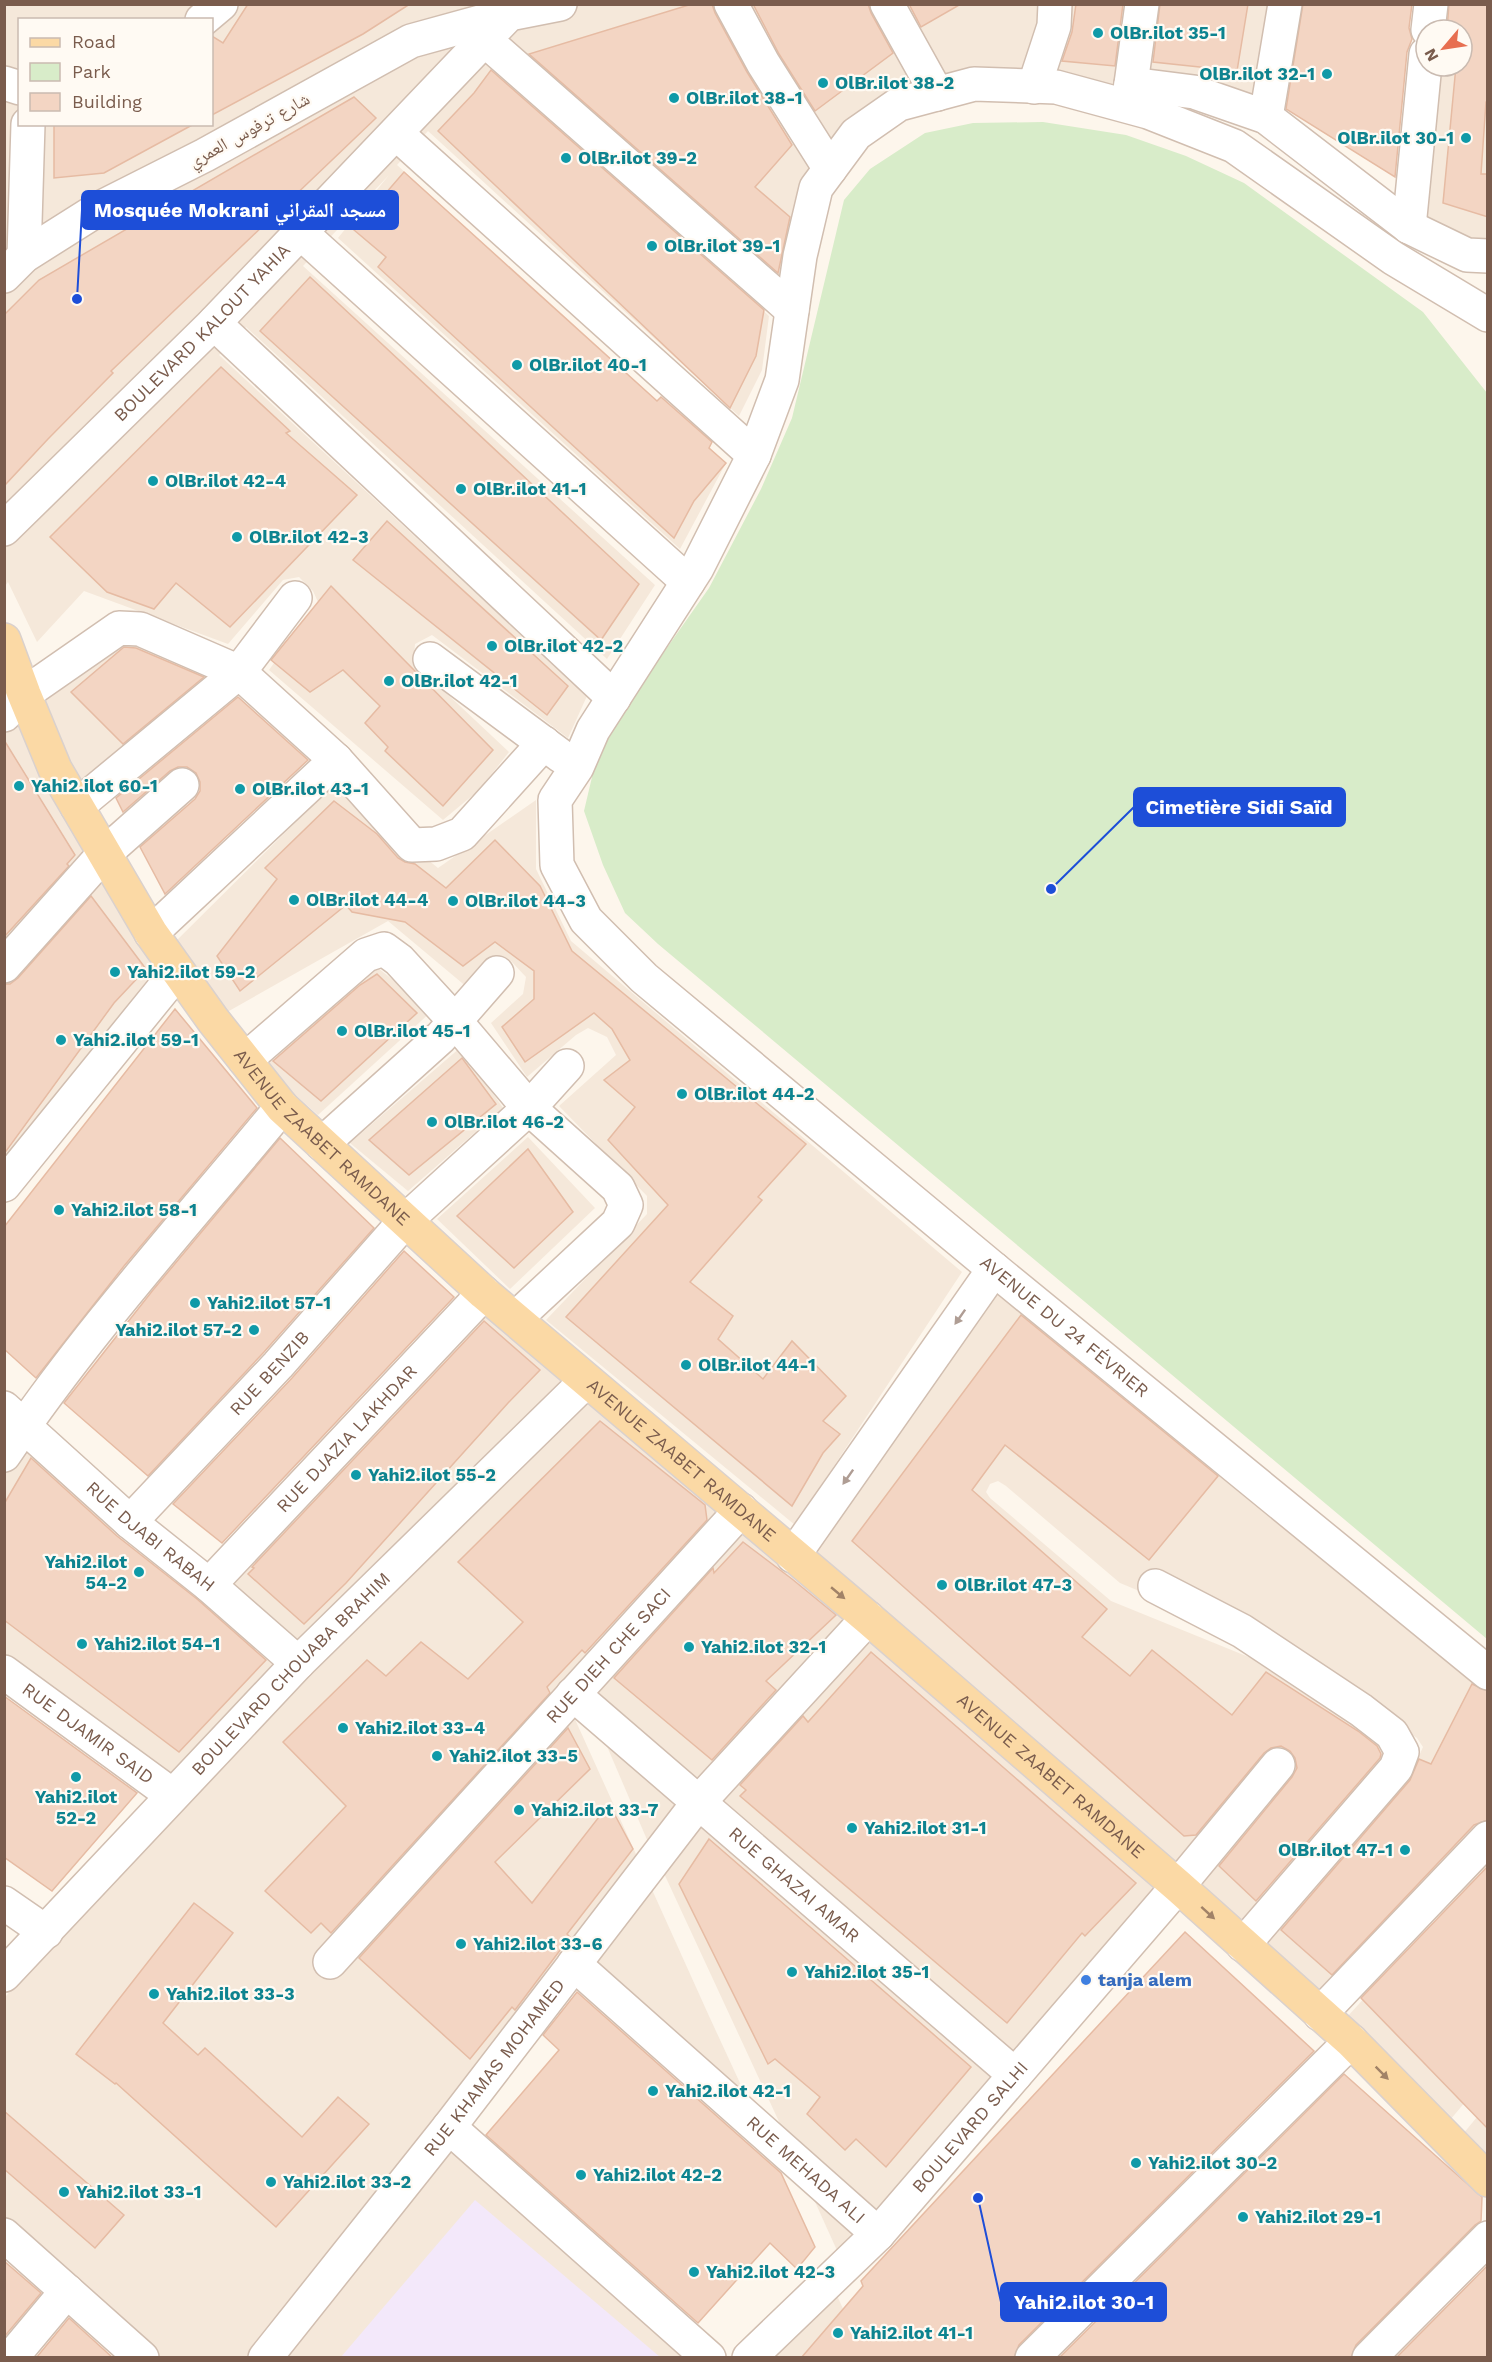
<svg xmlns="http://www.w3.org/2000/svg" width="1492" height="2362" viewBox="0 0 1492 2362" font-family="'Work Sans','Noto Naskh Arabic',sans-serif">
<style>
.residential{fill:#f5e8da;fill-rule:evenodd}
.education{fill:#f3e8fa}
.green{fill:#d8ecc9}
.building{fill:#f3d5c3;stroke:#e6bba3;stroke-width:1.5}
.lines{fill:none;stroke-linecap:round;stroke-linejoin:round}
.minor-casing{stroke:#d1beb0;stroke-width:36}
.major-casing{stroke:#dad1cd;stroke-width:36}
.minor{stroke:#fff;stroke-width:33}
.major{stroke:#fbd9a5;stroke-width:33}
.oneway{fill:#af9d94}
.oneway2{fill:#a18267}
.culture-dot{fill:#0f9aa8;stroke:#fffaf3;stroke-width:2}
.shop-dot{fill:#3f7fe0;stroke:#fffaf3;stroke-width:2}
.labels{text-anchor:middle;stroke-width:4.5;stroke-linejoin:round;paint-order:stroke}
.culture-label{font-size:18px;font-weight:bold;fill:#0d838f;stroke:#fffaf3;text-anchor:start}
.street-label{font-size:18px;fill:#7a5c4d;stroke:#fffaf3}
.shop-label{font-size:18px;font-weight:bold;fill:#366cbe;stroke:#fffaf3;text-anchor:start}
.leader{fill:none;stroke:#1d4ed8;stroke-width:2}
.callout-dot{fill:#1d4ed8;stroke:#fffaf3;stroke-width:2}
.callout{fill:#1d4ed8;stroke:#1d4ed8;stroke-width:2}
.callout-label{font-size:20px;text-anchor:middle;font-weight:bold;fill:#fff}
</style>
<rect width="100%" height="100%" fill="#fdf6ec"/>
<g class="residential">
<path d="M4 5H737L819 168 785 290 526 63 491 71 769 316 762 370 739 416 428 131 397 165 726 463 680 549 338 238 389 175 303 266 655 585 607 659 246 327 219 355 587 696 568 738 432 635 415 644 414 657 426 674 509 752 479 790 443 820 269 670 318 602 313 591 299 577 283 580 228 644 84 591 37 642 8 582 5 586ZM20 20H212V124H20Z"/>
<path d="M742 5H876L922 88 831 150Z"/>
<path d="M899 5H1050L1027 76 942 82Z"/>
<path d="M1070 5H1135L1125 83 1090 85 1047 76Z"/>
<path d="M1154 5H1275L1258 103 1144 83Z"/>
<path d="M1441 5H1487V247L1419 221 1435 66H1462V30H1439Z"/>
<path d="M91 628 220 676 82 788 68 759 39 690Z"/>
<path d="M16 716 38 772 88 858 5 952V729Z"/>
<path d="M334 784 438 868 536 800V869L571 941 962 1272 795 1525 546 1320 647 1214V1196L559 1106 616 1055 607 1037 588 1028 576 1035 527 1077 491 1023 523 994 526 977 511 961 501 959 468 988 388 921 213 1020 170 947Z"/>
<path d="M99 876 161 976 5 1169V981Z"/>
<path d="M378 968 432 1011 318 1115 242 1048Z"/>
<path d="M461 1047 503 1108 408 1191 350 1143Z"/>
<path d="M528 1137 595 1208 510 1289 437 1219Z"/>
<path d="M992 1287 1487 1689V1829L1333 2003 1261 1938 1419 1756 1423 1747 1417 1738 1281 1650 1120 1583 1006 1486 998 1481 990 1484 986 1492 990 1498 1111 1601 1273 1667 1398 1749 1248 1925 1194 1880 1260 1768 1255 1767 1249 1770 1179 1866 810 1550Z"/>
<path d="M481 1311 564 1382 293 1645 222 1584Z"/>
<path d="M586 1402 723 1516 569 1706 640 1863 254 2357H157L5 2222V1997L313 1671Z"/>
<path d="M25 1440 279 1659 166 1779 5 1660V1471Z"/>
<path d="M737 1528 850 1622 697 1789 587 1693Z"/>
<path d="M865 1635 1161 1891 1014 2061 712 1802Z"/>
<path d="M600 1730 685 1805 651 1849Z"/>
<path d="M699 1817 1001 2075 877 2220 788 2141 661 1867Z"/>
<path d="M1487 1859V2076L1450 2120 1348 2016 1451 1903Z"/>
<path d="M649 1883 709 2016 752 2109 587 1963Z"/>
<path d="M1487 2105V2159L1463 2134Z"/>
<path d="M450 2140 695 2358H277Z"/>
<path d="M806 2182 863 2234 840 2257Z"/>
<path d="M834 2289 865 2357 763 2358Z"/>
</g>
<path class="education" d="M475 2200 660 2357H341Z"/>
<path class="green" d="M1043 122 1126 135 1186 156 1244 183 1423 312 1487 393V1639L658 944 625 913 603 865 584 811 600 743 709 588 761 489 792 418 844 200 870 169 925 133 973 123Z"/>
<g class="building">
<path d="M248 4H410L363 34 212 115V36L223 43Z"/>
<path d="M692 4H712L715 13 747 72 792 145 755 187 790 217 778 273 529 54Z"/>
<path d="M753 4H868L871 13 893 53 815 111 779 54Z"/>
<path d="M909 4H961L921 27Z"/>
<path d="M1076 4H1123L1115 66 1062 61 1072 32Z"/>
<path d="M1160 4H1248L1237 71 1153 62Z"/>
<path d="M1303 4H1412L1409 28 1412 39 1407 52 1395 177 1286 109Z"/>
<path d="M1449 4H1488V101L1486 102 1481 174H1488V217L1443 203 1456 66H1462V30H1447Z"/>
<path d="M491 70 764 310 756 356 730 408 438 131 474 93Z"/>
<path d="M354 97 376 118 111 371 113 373 48 439 4 486V315L39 280Z"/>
<path d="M54 124H194L104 173 54 178Z"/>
<path d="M404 172 657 401 661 397 712 442 709 448 726 463 694 501 674 538 378 267 386 257 354 230Z"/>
<path d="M310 277 639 584 601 640 260 331Z"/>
<path d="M221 367 290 431 286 433 357 495 230 627 176 583 154 609 107 592 50 537Z"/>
<path d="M387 521 568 686 547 715 353 560Z"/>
<path d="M331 586 493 750 443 806 385 751 388 747 365 723 380 706 343 670 310 692 271 660Z"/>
<path d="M124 647 136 648 204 677 123 744 71 692Z"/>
<path d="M238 697 308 760 165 894 140 847 195 799 200 791V782L196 773 187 767H178L170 771 123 812 116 798Z"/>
<path d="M4 740 75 855 67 864 69 866 4 937Z"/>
<path d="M334 801 377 834 398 858 405 862 415 864 446 888 495 840 540 886 572 951 806 1144 758 1197 762 1200 690 1282 733 1316 718 1339 763 1379 792 1341 846 1396 823 1421 840 1434 823 1453 792 1506 566 1317 668 1205 608 1140 635 1107 604 1080 630 1060 612 1029 594 1013 525 1062 502 1027 534 999V971L495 942 463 966 405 922 352 912 346 905 240 991 217 956 277 879 265 868Z"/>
<path d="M91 896 146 969 114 1003 4 1154V984H10L18 978Z"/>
<path d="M377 974 417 1013 321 1101 273 1061 360 985Z"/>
<path d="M175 1009 257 1108 124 1266 36 1378 4 1349V1227Z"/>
<path d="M462 1058 496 1104 409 1175 369 1140Z"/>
<path d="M280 1138 374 1228 264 1352 148 1476 64 1403 153 1290Z"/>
<path d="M528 1149 573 1212 514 1268 457 1216Z"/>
<path d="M404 1251 454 1297 222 1543 173 1504 292 1378Z"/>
<path d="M1021 1315 1218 1476 1149 1560 1005 1445 972 1490 1107 1609 1082 1637 1130 1676 1152 1650 1232 1715 1266 1672 1358 1731 1377 1746 1381 1754 1380 1758 1256 1901 1219 1866 1292 1777 1297 1768 1295 1758 1290 1751 1281 1746 1271 1748 1264 1753 1196 1835 1184 1836 852 1541Z"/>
<path d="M484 1321 540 1370 508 1403 346 1583 304 1624 248 1574 254 1568 252 1567Z"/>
<path d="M600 1421 705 1505 707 1520 585 1653 582 1650 547 1687 550 1693 331 1933 321 1923 311 1933 265 1891 346 1806 283 1742 367 1660 386 1676 421 1642 468 1679 523 1622 458 1562Z"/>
<path d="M31 1458 117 1536 197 1599 266 1660 179 1752 4 1620V1504Z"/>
<path d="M743 1542 792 1579 836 1615 766 1681 776 1690 712 1760 614 1678 713 1568 714 1573Z"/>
<path d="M871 1652 1136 1883 1085 1936 1082 1933 1007 2023 740 1796 746 1790 740 1785 803 1716 808 1722Z"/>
<path d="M1472 1684 1488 1691V1820L1474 1825 1332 1975 1281 1930 1410 1780 1419 1759 1431 1764Z"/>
<path d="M4 1696 137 1793 52 1891 4 1857Z"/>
<path d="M568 1728 590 1769 495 1862 532 1903 609 1804 633 1849 567 1934 570 1937 515 2010 512 2007 470 2059 359 1958Z"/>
<path d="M709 1839 971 2067 886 2167 856 2139 845 2150 807 2114 820 2097 775 2059 768 2064 679 1884Z"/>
<path d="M1488 1866V2129L1361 1998Z"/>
<path d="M194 1903 233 1933 163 2023 198 2055 205 2048 302 2137 338 2097 369 2124 276 2227 116 2083 115 2084 76 2054Z"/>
<path d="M1185 1932 1314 2051 1019 2345 1014 2358H801L863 2286 861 2281Z"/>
<path d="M577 1992 781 2173 815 2247 797 2269 770 2243 698 2323 486 2135 559 2050 543 2035Z"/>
<path d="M1344 2074 1482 2197 1481 2221 1475 2225 1356 2345 1351 2358H1059Z"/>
<path d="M4 2111 124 2215 95 2248 4 2169Z"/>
<path d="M4 2261 41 2293 4 2337Z"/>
<path d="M1488 2265V2358H1396Z"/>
<path d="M69 2318 113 2358H36Z"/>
</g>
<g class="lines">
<defs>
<g id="minor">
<path d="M731 4 763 63 830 169"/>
<path d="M887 4 937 94"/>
<path d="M202 20 221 4"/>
<path d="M1428 30 1431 4"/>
<path d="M485 40 792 310"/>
<path d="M4 83 20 88"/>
<path d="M1131 84 1142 4"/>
<path d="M1034 87 1054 26 1055 4"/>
<path d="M1127 105 1131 84 1194 92 1266 117 1409 227 1467 255 1488 256"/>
<path d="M1266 117 1285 4"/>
<path d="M396 133 754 455"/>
<path d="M1409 227 1426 54"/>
<path d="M301 233 688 582"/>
<path d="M24 256 28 124"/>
<path d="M4 276 24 256 100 208 205 155 411 41 509 14"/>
<path id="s1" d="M1488 315 1393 258 1234 146 1148 112 1056 87 974 84 899 104 856 134 816 188 800 256 782 380 754 455 697 568 593 730 577 767 555 800 557 865 586 920 644 978 994 1269 1488 1673"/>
<path d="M214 323 614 698"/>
<path id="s2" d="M4 529 214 323 509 14 560 4"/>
<path d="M430 659 561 756"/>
<path d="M4 715 24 694 119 628 140 629 239 672 336 760 412 845 436 844 462 834 544 743"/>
<path d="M77 806 239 672 295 598"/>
<path d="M151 933 336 760"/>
<path d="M4 966 104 854 182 785"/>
<path d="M245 1060 366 955 384 949 399 960 455 1021 529 1108 618 1188 626 1205 618 1223 516 1318"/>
<path d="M322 1144 441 1037 497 973"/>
<path d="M4 1185 177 972"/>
<path id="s3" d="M4 1408 130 1522 209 1585 298 1663"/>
<path d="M4 1455C87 1332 188 1221 282 1107"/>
<path id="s4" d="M130 1522 278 1365 405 1221 529 1108 567 1066"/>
<path d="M793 1556 994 1269"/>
<path id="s5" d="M209 1585 484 1293"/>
<path d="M1155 1586 1242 1631 1361 1710 1392 1734 1402 1752 1396 1768 1243 1945"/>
<path id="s6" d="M4 1672 172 1795"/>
<path id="s7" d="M573 1694 1015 2075"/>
<path d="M4 1903 46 1932"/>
<path id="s8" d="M330 1962 741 1510"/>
<path id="s9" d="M574 1964 878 2234"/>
<path id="s10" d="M4 1975 298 1663 586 1381"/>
<path d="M1320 2014 1488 1838"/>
<path d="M449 2127 709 2358"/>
<path d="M4 2235 142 2358"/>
<path d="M11 2358 67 2291"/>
<path id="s11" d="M265 2358 449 2127 698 1803 868 1618"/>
<path id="s12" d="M749 2358 878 2234 1178 1886 1278 1765"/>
<path d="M1032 2358 1351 2041"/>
<path d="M1369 2358 1488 2238"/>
</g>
<g id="major">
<path id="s13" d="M4 640 24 694 55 769 151 933 213 1020 282 1107 484 1293 868 1618 1178 1886 1351 2041 1488 2180"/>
</g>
</defs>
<use href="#minor" class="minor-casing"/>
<use href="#major" class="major-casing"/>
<use href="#minor" class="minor"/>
<use href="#major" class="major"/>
</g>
<defs><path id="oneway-solid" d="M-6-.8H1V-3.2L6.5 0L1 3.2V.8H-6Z" transform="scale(1.5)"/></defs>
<g class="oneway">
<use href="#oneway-solid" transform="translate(960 1317) rotate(125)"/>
<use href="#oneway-solid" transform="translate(848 1477) rotate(125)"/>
</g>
<g class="oneway2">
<use href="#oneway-solid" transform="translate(838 1593) rotate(40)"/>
<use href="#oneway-solid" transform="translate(1208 1913) rotate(42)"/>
<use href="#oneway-solid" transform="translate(1382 2073) rotate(45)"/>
</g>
<g class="culture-dot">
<circle cx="1098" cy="33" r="6"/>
<circle cx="1327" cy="74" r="6"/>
<circle cx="823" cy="83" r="6"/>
<circle cx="674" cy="98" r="6"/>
<circle cx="1466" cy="138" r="6"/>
<circle cx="566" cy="158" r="6"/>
<circle cx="652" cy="246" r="6"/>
<circle cx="517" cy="365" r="6"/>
<circle cx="153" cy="481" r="6"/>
<circle cx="461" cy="489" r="6"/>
<circle cx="237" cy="537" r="6"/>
<circle cx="492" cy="646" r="6"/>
<circle cx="389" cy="681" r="6"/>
<circle cx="19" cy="786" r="6"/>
<circle cx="240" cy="789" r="6"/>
<circle cx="294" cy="900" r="6"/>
<circle cx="453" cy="901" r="6"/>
<circle cx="115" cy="972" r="6"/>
<circle cx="342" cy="1031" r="6"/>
<circle cx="61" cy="1040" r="6"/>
<circle cx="682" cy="1094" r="6"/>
<circle cx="432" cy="1122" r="6"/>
<circle cx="59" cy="1210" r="6"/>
<circle cx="195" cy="1303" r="6"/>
<circle cx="254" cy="1330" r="6"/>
<circle cx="686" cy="1365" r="6"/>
<circle cx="356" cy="1475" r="6"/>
<circle cx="139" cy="1572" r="6"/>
<circle cx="942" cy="1585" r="6"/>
<circle cx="82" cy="1644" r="6"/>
<circle cx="689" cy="1647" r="6"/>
<circle cx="343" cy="1728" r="6"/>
<circle cx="437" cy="1756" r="6"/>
<circle cx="76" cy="1777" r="6"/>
<circle cx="519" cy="1810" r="6"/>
<circle cx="852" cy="1828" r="6"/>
<circle cx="1405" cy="1850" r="6"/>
<circle cx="461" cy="1944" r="6"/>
<circle cx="792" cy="1972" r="6"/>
<circle cx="154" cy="1994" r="6"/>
<circle cx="653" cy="2091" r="6"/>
<circle cx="1136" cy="2163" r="6"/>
<circle cx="581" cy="2175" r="6"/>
<circle cx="271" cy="2182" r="6"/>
<circle cx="64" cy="2192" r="6"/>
<circle cx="1243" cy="2217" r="6"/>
<circle cx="694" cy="2272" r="6"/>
<circle cx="838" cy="2333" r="6"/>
</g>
<circle class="shop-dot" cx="1086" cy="1980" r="6"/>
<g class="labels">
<g class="culture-label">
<text x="1110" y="39">OlBr.ilot 35-1</text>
<text x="1315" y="80" text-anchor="end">OlBr.ilot 32-1</text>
<text x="835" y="89">OlBr.ilot 38-2</text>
<text x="686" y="104">OlBr.ilot 38-1</text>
<text x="1454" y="144" text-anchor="end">OlBr.ilot 30-1</text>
<text x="578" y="164">OlBr.ilot 39-2</text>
<text x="664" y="252">OlBr.ilot 39-1</text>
<text x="529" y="371">OlBr.ilot 40-1</text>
<text x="165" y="487">OlBr.ilot 42-4</text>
<text x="473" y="495">OlBr.ilot 41-1</text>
<text x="249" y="543">OlBr.ilot 42-3</text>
<text x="504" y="652">OlBr.ilot 42-2</text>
<text x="401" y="687">OlBr.ilot 42-1</text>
<text x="31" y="792">Yahi2.ilot 60-1</text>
<text x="252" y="795">OlBr.ilot 43-1</text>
<text x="306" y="906">OlBr.ilot 44-4</text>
<text x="465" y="907">OlBr.ilot 44-3</text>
<text x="127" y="978">Yahi2.ilot 59-2</text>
<text x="354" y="1037">OlBr.ilot 45-1</text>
<text x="73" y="1046">Yahi2.ilot 59-1</text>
<text x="694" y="1100">OlBr.ilot 44-2</text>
<text x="444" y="1128">OlBr.ilot 46-2</text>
<text x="71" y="1216">Yahi2.ilot 58-1</text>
<text x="207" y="1309">Yahi2.ilot 57-1</text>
<text x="242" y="1336" text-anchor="end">Yahi2.ilot 57-2</text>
<text x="698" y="1371">OlBr.ilot 44-1</text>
<text x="368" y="1481">Yahi2.ilot 55-2</text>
<text x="127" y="1568" text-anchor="end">Yahi2.ilot<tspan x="127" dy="21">54-2</tspan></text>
<text x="954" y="1591">OlBr.ilot 47-3</text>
<text x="94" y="1650">Yahi2.ilot 54-1</text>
<text x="701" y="1653">Yahi2.ilot 32-1</text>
<text x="355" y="1734">Yahi2.ilot 33-4</text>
<text x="449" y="1762">Yahi2.ilot 33-5</text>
<text x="76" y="1803" text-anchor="middle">Yahi2.ilot<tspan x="76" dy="21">52-2</tspan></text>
<text x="531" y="1816">Yahi2.ilot 33-7</text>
<text x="864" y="1834">Yahi2.ilot 31-1</text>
<text x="1393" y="1856" text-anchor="end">OlBr.ilot 47-1</text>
<text x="473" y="1950">Yahi2.ilot 33-6</text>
<text x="804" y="1978">Yahi2.ilot 35-1</text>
<text x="166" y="2000">Yahi2.ilot 33-3</text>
<text x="665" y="2097">Yahi2.ilot 42-1</text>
<text x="1148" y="2169">Yahi2.ilot 30-2</text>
<text x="593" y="2181">Yahi2.ilot 42-2</text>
<text x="283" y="2188">Yahi2.ilot 33-2</text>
<text x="76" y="2198">Yahi2.ilot 33-1</text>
<text x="1255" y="2223">Yahi2.ilot 29-1</text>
<text x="706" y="2278">Yahi2.ilot 42-3</text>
<text x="850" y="2339">Yahi2.ilot 41-1</text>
</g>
<g class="street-label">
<text transform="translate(249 130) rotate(-29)" y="6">شارع ترفوس العمري</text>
<text dy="6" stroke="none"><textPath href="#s2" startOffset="279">BOULEVARD KALOUT YAHIA</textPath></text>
<text dy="6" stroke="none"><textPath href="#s13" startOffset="596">AVENUE ZAABET RAMDANE</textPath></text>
<text dy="6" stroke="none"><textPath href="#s1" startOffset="2202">AVENUE DU 24 FÉVRIER</textPath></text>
<text dy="6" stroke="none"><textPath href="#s4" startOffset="204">RUE BENZIB</textPath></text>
<text dy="6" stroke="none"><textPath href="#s5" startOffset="201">RUE DJAZIA LAKHDAR</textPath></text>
<text dy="6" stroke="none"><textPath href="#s13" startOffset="1080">AVENUE ZAABET RAMDANE</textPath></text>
<text dy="6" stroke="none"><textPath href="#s3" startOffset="195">RUE DJABI RABAH</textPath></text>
<text dy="6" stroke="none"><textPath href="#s8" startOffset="414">RUE DIEH CHE SACI</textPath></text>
<text dy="6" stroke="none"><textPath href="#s10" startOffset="416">BOULEVARD CHOUABA BRAHIM</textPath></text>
<text dy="6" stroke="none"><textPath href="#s6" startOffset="104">RUE DJAMIR SAID</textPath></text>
<text dy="6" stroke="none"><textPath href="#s13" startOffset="1566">AVENUE ZAABET RAMDANE</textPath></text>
<text dy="6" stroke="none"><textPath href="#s7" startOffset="292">RUE GHAZAI AMAR</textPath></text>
<text dy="6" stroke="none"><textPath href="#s11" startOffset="370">RUE KHAMAS MOHAMED</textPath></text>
<text dy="6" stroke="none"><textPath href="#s12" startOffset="320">BOULEVARD SALHI</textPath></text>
<text dy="6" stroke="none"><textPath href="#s9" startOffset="310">RUE MEHADA ALI</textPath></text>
</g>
<g class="shop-label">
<text x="1098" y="1986">tanja alem</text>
</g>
</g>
<path class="leader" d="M77 299L82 210M1051 889L1134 807M978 2198L1001 2302"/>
<g class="callout-dot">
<circle cx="77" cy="299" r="6"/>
<circle cx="1051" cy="889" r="6"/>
<circle cx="978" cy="2198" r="6"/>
</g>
<g class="callout">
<rect x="82" y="191" width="316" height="38" rx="6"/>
<rect x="1134" y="788" width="211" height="38" rx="6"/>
<rect x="1001" y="2283" width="165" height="38" rx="6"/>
</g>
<g class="callout-label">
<text x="240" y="217">Mosquée Mokrani مسجد المقراني</text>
<text x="1239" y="814">Cimetière Sidi Saïd</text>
<text x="1084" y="2309">Yahi2.ilot 30-1</text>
</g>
<rect width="1492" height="2362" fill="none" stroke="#7a5c4d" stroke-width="12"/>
<rect x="18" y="18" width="195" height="108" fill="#fffaf3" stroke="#cabbb1" stroke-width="1.5"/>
<rect x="30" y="38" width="30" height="9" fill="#fbd9a5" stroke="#cabbb1" stroke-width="1.5"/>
<text x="72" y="48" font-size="18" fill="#7a5c4d">Road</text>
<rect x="30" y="63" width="30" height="18" fill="#d8ecc9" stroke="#cabbb1" stroke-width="1.5"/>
<text x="72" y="78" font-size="18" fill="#7a5c4d">Park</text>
<rect x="30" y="93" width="30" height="18" fill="#f3d5c3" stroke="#cabbb1" stroke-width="1.5"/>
<text x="72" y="108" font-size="18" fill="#7a5c4d">Building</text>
<g transform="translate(1444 48) rotate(241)"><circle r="28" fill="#fffaf3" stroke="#cabbb1" stroke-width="1.5"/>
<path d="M0-4.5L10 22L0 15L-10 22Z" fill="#e76f51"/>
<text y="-9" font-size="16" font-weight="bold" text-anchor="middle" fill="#7a5c4d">N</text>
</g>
</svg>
